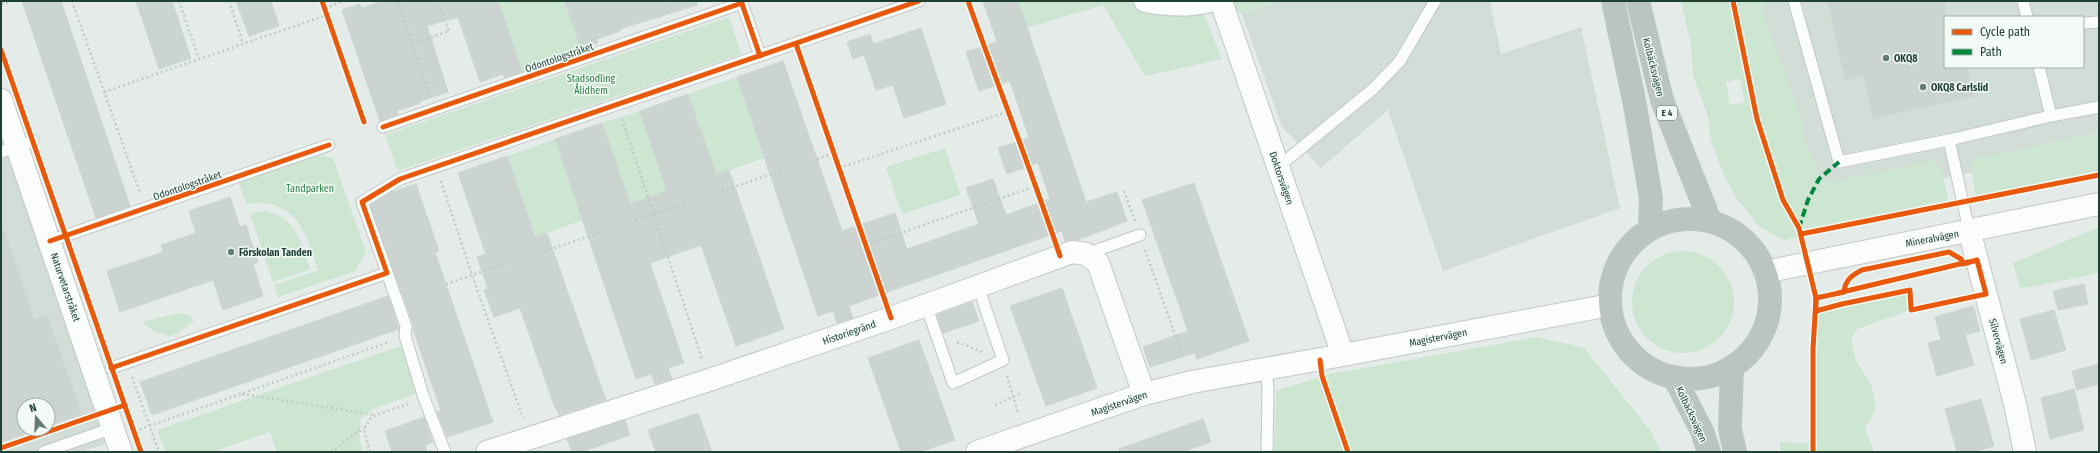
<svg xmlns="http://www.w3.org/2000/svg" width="2100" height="453" viewBox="0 0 2100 453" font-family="'Fira Sans Condensed',sans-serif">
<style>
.built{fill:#d2ddd7;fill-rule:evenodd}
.green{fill:#cce6d2;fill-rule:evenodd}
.building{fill:#ccd4d1;stroke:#cdd4d1}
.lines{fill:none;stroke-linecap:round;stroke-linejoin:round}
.lane-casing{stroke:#c2c8c5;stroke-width:13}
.street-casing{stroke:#c2c8c5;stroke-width:24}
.highway-casing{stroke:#bcc7c3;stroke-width:24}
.path{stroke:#c0cbc6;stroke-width:2.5;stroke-dasharray:2 3;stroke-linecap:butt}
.lane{stroke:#fbfcfc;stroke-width:11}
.street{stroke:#fbfcfc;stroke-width:22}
.highway{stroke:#bac4c1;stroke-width:22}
.quiet{stroke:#00873e;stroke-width:4;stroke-dasharray:8 4;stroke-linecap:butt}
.cycleway-casing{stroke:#f3faf6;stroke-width:8}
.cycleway{stroke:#e8590c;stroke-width:5}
.poi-dot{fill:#647c74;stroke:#f3faf6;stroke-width:1.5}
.labels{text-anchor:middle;stroke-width:3;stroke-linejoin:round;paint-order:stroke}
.shield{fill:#f3faf6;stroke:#5f786f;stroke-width:1}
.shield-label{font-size:9px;font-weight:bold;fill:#1f4135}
.street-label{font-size:10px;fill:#1f4135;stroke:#f3faf6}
.poi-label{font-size:10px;font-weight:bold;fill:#1f4135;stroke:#f3faf6;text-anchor:start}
.park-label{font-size:10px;fill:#247d3f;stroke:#f3faf6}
</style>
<rect width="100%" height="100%" fill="#e5ebe8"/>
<g class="built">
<path d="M1278 1H1490L1501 54 1581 27 1620 208 1443 271 1388 110 1321 168 1282 127 1242 14Z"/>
<path d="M1762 1H2099V145L1820 205 1759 32ZM1945 17H2083V67H1945Z"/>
<path d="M1 96 122 438 82 452H1ZM24 405H48V429H24Z"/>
</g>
<g class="green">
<path d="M498 1H565L581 49 522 72Z"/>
<path d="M1018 1H1209L1200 4 1222 59 1145 76 1103 5 1027 28Z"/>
<path d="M1224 1H1278L1242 14Z"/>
<path d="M1681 1H1761L1763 15 1800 115 1805 143 1822 179 1829 182 1933 161 1941 168 1949 203 1783 240 1759 226 1737 199 1726 180 1711 142 1708 117 1693 75 1691 45ZM1740 79 1745 102 1730 105 1726 82Z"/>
<path d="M729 17 741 54 398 171 385 135Z"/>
<path d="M737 77 764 158 716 175 688 94Z"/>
<path d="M640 111 667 191 630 204 602 123Z"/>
<path d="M2099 133V171L1976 198 1970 160Z"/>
<path d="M555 139 583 220 535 237 507 156Z"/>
<path d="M945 148 960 195 902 214 886 167Z"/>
<path d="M312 154 333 158 366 252 355 271 278 297 274 285 318 270C305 232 296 196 246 204L238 180Z"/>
<path d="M261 211C295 213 301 242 310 269L273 282 250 214Z"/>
<path d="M2099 227V273L2020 289 2013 263Z"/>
<circle cx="1683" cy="302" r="51"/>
<path d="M1910 290 1911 310 1857 329 1851 340 1856 361 1871 384 1876 408 1865 429 1874 452H1781L1779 442 1813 443V349L1816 311 1842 304Z"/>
<path d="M180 313 189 315 194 321 178 333 170 336 154 331 142 322Z"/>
<path d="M1537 337 1584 348 1650 430 1661 452H1274L1276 391 1330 374Z"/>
<path d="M401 346 416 394 374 408 360 419V442L363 452H277L270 432 212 452H166L157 430Z"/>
</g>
<g class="building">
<path d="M22 1H61L130 206 96 218Z"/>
<path d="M136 1H172L191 58 159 69Z"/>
<path d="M236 1H271L279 26 249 36Z"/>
<path d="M383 1H498L522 72 505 78 503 74 480 82 458 17 427 26 448 92 420 101V103L397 111 398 114 380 121 342 10 360 4 362 8Z"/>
<path d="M565 1H697V5L620 29V31L597 39 598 43 581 49Z"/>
<path d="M983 1H1018L1086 202 1117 192 1127 221 1078 240 1065 241 1062 231 865 300 849 306 853 318 837 323 833 311 818 316 737 77 783 61 842 231 895 213 907 249 979 224 966 188 993 179 1006 215 1050 199 1038 163 1007 174 998 148 1029 138 1010 81 979 91 966 52 997 42Z"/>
<path d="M1828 1H1945V67H1967L1974 96 1873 118 1864 75 1845 80Z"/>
<path d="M921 28 946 104 904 118 893 85 876 90 864 55 853 59 847 42 870 34 873 44Z"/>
<path d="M688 94 716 175 729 170 784 329 736 346 701 245 650 263 684 363 668 368 672 379 655 384 651 374 636 379 555 139 602 123 630 204 667 191 640 111Z"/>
<path d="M507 156 535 237 547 233 606 400 559 415 556 407 555 408 520 308 494 317 484 290 488 289 477 257 486 254 458 173Z"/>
<path d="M1194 183 1249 341 1197 359 1195 353 1150 367 1143 347 1188 331 1142 200Z"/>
<path d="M416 184 439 251 435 252 493 422 447 437 437 412 441 411 413 329V324L370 205 392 192Z"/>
<path d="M230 197 240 227 246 225 258 262 253 264 263 296 223 310 213 280 120 312 107 271 163 252 161 245 196 233 189 211Z"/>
<path d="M1 231H4L34 320 47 315 81 414 48 425V405H24V429H38L1 441Z"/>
<path d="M2084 284 2088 304 2058 310 2053 291Z"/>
<path d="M1062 288 1097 388 1046 406 1010 306Z"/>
<path d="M388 296 399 329 152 415 140 382Z"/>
<path d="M972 302 979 321 943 333 937 315Z"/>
<path d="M1973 306 1980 331 1965 335 1974 365 1937 376 1928 343 1941 340 1935 317Z"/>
<path d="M2054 310 2066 350 2031 360 2020 319Z"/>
<path d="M919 340 955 440 920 452H901L868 358Z"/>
<path d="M2099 364V384L2077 390 2072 371Z"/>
<path d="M2074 389 2084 430 2050 439 2041 398Z"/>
<path d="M1981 399 1994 446 1973 452H1957L1945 409Z"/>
<path d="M698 413 712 452H656L648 430Z"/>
<path d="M424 417 433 442 425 445 427 452H392L385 431Z"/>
<path d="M1203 419 1211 442 1183 452H1119V449Z"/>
<path d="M625 420 630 435 582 452H572L567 439Z"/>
</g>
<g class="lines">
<defs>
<g id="lane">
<path d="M1794 1 1839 162 1949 140 2051 116 2039 67"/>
<path d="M2023 1 2027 17"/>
<path d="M2083 23 2099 22"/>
<path d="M2051 116 2099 107"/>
<path d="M383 127 742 3 760 56"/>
<path d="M1949 140 1969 230"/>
<path d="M1 152 33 141"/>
<path d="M1278 167 1373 89 1400 61 1435 1"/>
<path d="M50 241 329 145"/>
<path d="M1086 254 1140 235"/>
<path d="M926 305 953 383 1003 360 978 286"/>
<path d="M111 368 387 273"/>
<path d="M1266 369 1268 388 1267 452"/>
<path d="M44 452 113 428"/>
<path d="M445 452 424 398 405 336 406 326 362 202 400 179 919 1"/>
</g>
<g id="street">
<path d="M1145 1C1165 5 1189 6 1209 1"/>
<path d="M1221 1 1343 355"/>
<path d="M1 100 121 452"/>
<path d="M1969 230 2015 404 2025 452"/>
<path d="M1765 272 2099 204"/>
<path d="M487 452 709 380 891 318 1072 252 1086 254 1098 263 1144 394"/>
<path d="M977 452 1144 394 1192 382 1343 355 1610 305"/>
</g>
<g id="highway">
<path d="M1613 1 1634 100 1651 198 1650 228"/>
<path d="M1638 1 1662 100 1710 221"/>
<circle cx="1690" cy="299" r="80"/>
<path d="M1732 367 1730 429 1735 452"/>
<path d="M1674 377 1702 431 1709 452"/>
</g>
</defs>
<use href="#lane" class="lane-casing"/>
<use href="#street" class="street-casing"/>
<use href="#highway" class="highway-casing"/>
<g class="path">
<path d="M72 1 140 193"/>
<path d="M179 1 199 59"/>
<path d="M229 1 243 43"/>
<path d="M398 1 429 94"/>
<path d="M665 1 668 12"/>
<path d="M1 4 11 1"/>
<path d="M325 8 344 1"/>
<path d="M412 44 449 31 438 1"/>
<path d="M104 92 327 15"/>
<path d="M622 119 702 359"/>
<path d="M817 159 834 153"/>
<path d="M839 168 1007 112"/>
<path d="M441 181 472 275 523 418"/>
<path d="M722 191 783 170"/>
<path d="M1124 191 1135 221"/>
<path d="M635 220 687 203"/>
<path d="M866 245 1036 186"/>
<path d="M1145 250 1183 357"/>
<path d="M540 253 601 232"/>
<path d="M446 284 505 264"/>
<path d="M957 342 982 352"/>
<path d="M1007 376 1018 413"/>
<path d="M132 377 159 452"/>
<path d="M242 394 376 415"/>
<path d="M995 405 1022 393"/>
<path d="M135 431 389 342"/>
<path d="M331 452 357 432 364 429"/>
<path d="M370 452 364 429 371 418 376 415 408 404"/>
</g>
<use href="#lane" class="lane"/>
<use href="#street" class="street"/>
<use href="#highway" class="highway"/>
<path class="quiet" d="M1799 228 1808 200 1819 179 1839 162"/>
<defs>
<g id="cycleway">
<path d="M322 1 364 122"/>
<path d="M741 1 760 56"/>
<path d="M968 1C998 86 1031 170 1060 256"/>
<path d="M1733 1 1757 119 1783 200 1799 228 1816 298 1813 349V452"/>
<path d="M796 44 891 318"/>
<path d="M1 50 141 452"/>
<path d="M383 127 742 3"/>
<path d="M1801 234 2099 175"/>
<path d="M50 241 329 145"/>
<path d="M1949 252 1961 259 1963 264 1977 260 1986 294 1911 310 1910 290 1842 304 1816 311V298L1844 292C1845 280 1852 275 1862 270Z"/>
<path d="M1838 293 1968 262"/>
<path d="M1320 360 1322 376 1348 452"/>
<path d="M111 368 387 273 362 202 400 179 919 1"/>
<path d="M1 448 125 405"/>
</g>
</defs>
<use href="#cycleway" class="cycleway-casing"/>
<use href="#cycleway" class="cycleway"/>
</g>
<g class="poi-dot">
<circle cx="1886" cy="58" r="4"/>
<circle cx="1923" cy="87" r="4"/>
<circle cx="231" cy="252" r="4"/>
</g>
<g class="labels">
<rect class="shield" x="1657" y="106" width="20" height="14" rx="3"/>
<g class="shield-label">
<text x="1667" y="116">E 4</text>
</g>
<g class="street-label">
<text transform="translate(559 57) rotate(-19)" y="4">Odontologstråket</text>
<text transform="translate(1654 67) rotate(76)" y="4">Kolbäcksvägen</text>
<text transform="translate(1282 178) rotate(71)" y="4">Doktorsvägen</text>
<text transform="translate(187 185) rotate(-19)" y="4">Odontologstråket</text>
<text transform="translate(1932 238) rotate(-11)" y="4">Mineralvägen</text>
<text transform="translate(66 287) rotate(71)" y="4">Naturvetarstråket</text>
<text transform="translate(849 332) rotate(-19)" y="4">Historiegränd</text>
<text transform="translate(1438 337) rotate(-11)" y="4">Magistervägen</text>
<text transform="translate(1999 341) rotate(75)" y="4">Silvervägen</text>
<text transform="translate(1119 403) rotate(-19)" y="4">Magistervägen</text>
<text transform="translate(1692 414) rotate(65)" y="4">Kolbäcksvägen</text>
</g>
<g class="poi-label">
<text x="1894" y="62">OKQ8</text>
<text x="1931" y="91">OKQ8 Carlslid</text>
<text x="239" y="256">Förskolan Tanden</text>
</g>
<g class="park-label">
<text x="591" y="82">Stadsodling<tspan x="591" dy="12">Ålidhem</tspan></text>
<text x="310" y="192">Tandparken</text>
</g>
</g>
<rect width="2100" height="453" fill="none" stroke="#1f4135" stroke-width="4"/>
<rect x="1944" y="16" width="140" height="52" fill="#f3faf6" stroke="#9eb0a9"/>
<rect x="1952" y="29" width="20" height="6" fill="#e8590c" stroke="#9eb0a9"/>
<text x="1980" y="36" font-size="12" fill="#1f4135">Cycle path</text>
<rect x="1952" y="49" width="20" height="6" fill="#00873e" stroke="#9eb0a9"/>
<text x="1980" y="56" font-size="12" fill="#1f4135">Path</text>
<g transform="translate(36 417) rotate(341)"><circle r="19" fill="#f3faf6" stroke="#9eb0a9"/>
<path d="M0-3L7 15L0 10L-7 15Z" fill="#647c74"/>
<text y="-6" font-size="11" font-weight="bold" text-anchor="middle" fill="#1f4135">N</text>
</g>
</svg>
